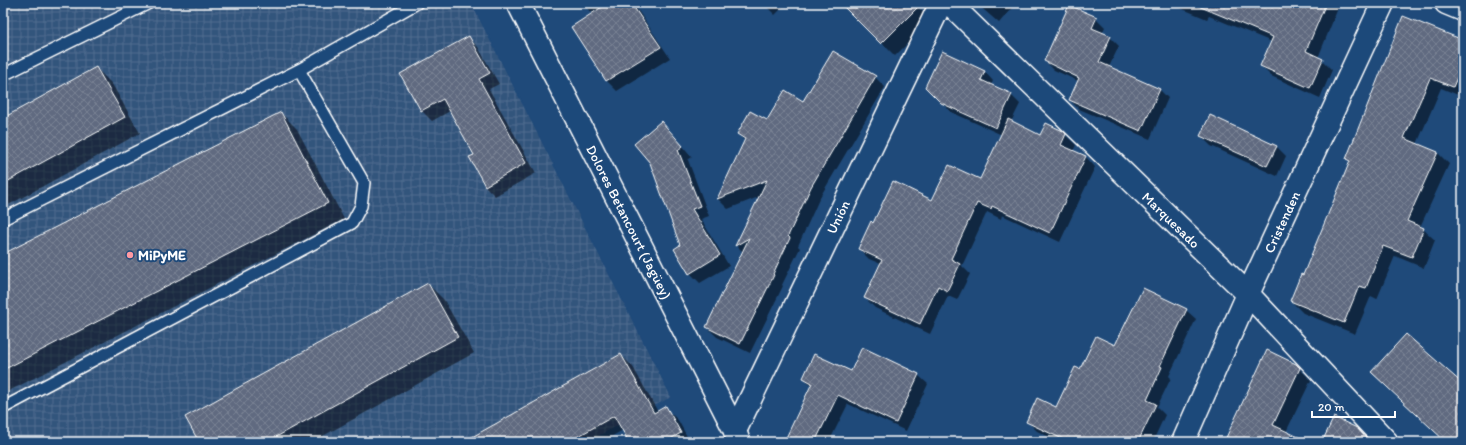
<svg xmlns="http://www.w3.org/2000/svg" width="1466" height="445" viewBox="0 0 1466 445" font-family="Itim,sans-serif">
<style>
.industrial{fill:url(#industrial-grid)}
.shadow{fill:#0007}
.building{fill:url(#building-cross-hatch);stroke:#fff}
.lines{fill:none;stroke-linecap:round;stroke-linejoin:round}
.service-casing{stroke:#fff;stroke-width:14}
.minor-casing{stroke:#fff;stroke-width:25}
.service{stroke:#1f4a7a;stroke-width:11}
.minor{stroke:#1f4a7a;stroke-width:22}
.poi-dot{fill:#ff9aa2;stroke:#1f4a7a;stroke-width:1.5}
.labels{text-anchor:middle;stroke-width:4;stroke-linejoin:round;paint-order:stroke}
.street-label{font-size:14px;fill:#fff;stroke:#1f4a7a}
.poi-label{font-size:14px;font-weight:bold;fill:#fff;stroke:#1f4a7a;text-anchor:start}
</style>
<defs>
<pattern id="industrial-grid" width="8" height="8" patternUnits="userSpaceOnUse"><rect width="8" height="8" fill="#32547c"/><path d="M0 4h8M4 0v8" fill="none" stroke="#516e90"/></pattern>
<pattern id="building-cross-hatch" width="8" height="8" patternUnits="userSpaceOnUse"><rect width="8" height="8" fill="#606b80"/><path d="M0 0l8 8M0 8l8-8" fill="none" stroke="#788193"/></pattern>
</defs>
<rect width="100%" height="100%" fill="#1f4a7a"/>
<filter id="ink" filterUnits="userSpaceOnUse"><feTurbulence type="fractalNoise" baseFrequency=".025" numOctaves="2"/><feDisplacementMap in="SourceGraphic" scale="8" xChannelSelector="R" yChannelSelector="G"/><feConvolveMatrix kernelMatrix="1 2 1 2 8 2 1 2 1" color-interpolation-filters="sRGB"/></filter>
<g filter="url(#ink)">
<path class="industrial" d="M3 3H471L671 397 587 442H3Z"/>
<g class="shadow">
<path d="M583 3H633L670 58 617 91 607 81 573 27 592 14Z"/>
<path d="M763 3H787L775 15Z"/>
<path d="M842 3H914L931 20 895 56Z"/>
<path d="M976 3H1016L999 23Z"/>
<path d="M1171 3H1340L1318 58 1322 60 1332 70 1320 98 1271 76 1261 66 1272 42 1209 16 1207 19 1173 5Z"/>
<path d="M1096 18 1105 27 1102 33 1110 37 1119 46 1109 67 1159 89 1168 98 1150 139 1079 109 1070 100 1078 81 1054 70 1045 61Z"/>
<path d="M468 37 478 47 499 84 489 89 536 173 495 196 485 186 470 158 475 155 450 111 432 121 422 111 401 74Z"/>
<path d="M1463 41V97L1441 88 1417 144 1438 153 1449 164 1420 227 1423 229 1435 240 1424 268 1395 256 1377 299 1371 296 1355 334 1303 313 1291 301 1303 276 1351 162 1347 159Z"/>
<path d="M943 53 985 72 993 81 991 85 1011 95 1020 104 1011 122 1041 136 1062 132 1076 145 1073 151 1086 157 1095 167 1060 242 1002 215 1001 219 987 212 962 266 970 274 957 300 948 296 930 334 875 308 865 298 881 264 869 259 859 249 874 224 980 180 1002 135 951 112 926 87Z"/>
<path d="M96 68 112 84 140 133 3 208V119Z"/>
<path d="M875 77 885 87 820 197 798 246 800 248 782 285 783 286 750 353 717 337 707 327 743 252 737 246 761 196 728 209 718 199 745 141 738 134 767 121 803 102Z"/>
<path d="M281 113 297 129 344 219 3 394V255Z"/>
<path d="M671 132 692 157 688 160 709 216 701 219 729 266 700 283 690 273 682 246Z"/>
<path d="M1201 136 1276 146 1286 156 1277 176 1211 146Z"/>
<path d="M428 284 444 300 474 353 312 442H200Z"/>
<path d="M1186 310 1196 319 1169 376 1171 378 1157 407 1165 415 1153 441 1149 439 1147 442H1060L1037 431 1027 421 1056 408 1080 370 1115 347Z"/>
<path d="M621 355 633 367 658 412 665 408 678 420 690 442H630L623 430 602 442H465Z"/>
<path d="M1296 365 1311 380 1286 432 1307 442H1225Z"/>
<path d="M851 372 918 375 928 384 906 431 848 404 829 442H785L812 386 804 378Z"/>
</g>
<g class="building">
<path d="M608 3H631L661 47 606 81 571 27Z"/>
<path d="M840 3H922L881 44Z"/>
<path d="M1191 3H1326L1306 51 1323 59 1310 88 1260 66 1273 37Z"/>
<path d="M1069 5 1097 17 1092 28 1111 36 1099 62 1160 89 1141 131 1069 100 1079 78 1044 61Z"/>
<path d="M1403 16 1463 40V64L1453 87 1430 78 1404 138 1438 152 1407 221 1424 228 1412 257 1383 246 1366 288 1359 286 1344 323 1290 301 1301 274 1303 275 1350 161 1346 159Z"/>
<path d="M469 36 490 73 479 79 526 163 485 186 469 157 474 155 443 99 421 111 400 74Z"/>
<path d="M833 51 876 76 811 187 788 236 790 238 773 274 774 275 740 344 706 327 749 238 735 246 767 180 717 199 745 139 737 134 750 111 767 120 785 90 803 101Z"/>
<path d="M942 51 985 71 981 80 1012 94 996 128 941 103 925 87Z"/>
<path d="M96 67 125 117 3 184V118Z"/>
<path d="M281 112 328 203 3 370V254Z"/>
<path d="M1210 115 1277 146 1267 166 1200 136Z"/>
<path d="M1008 119 1040 135 1046 123 1063 131 1066 134 1061 145 1086 156 1050 233 992 206 991 209 977 203 951 259 960 264 947 291 938 286 920 324 864 298 882 260 858 249 871 221 873 223 893 181 932 200 949 165 980 179Z"/>
<path d="M661 121 683 146 678 150 700 206 692 209 720 255 689 274 674 249 680 245 650 163 634 144Z"/>
<path d="M428 283 458 337 267 442H199L185 417Z"/>
<path d="M1143 288 1187 309 1160 366 1162 367 1147 400 1156 404 1138 442H1069L1026 422 1037 398 1056 407 1075 367 1080 369 1096 336 1115 345Z"/>
<path d="M1406 334 1463 384V442H1446L1371 372Z"/>
<path d="M862 347 919 374 896 423 838 395 815 442H784L812 383 803 378 814 354 851 371Z"/>
<path d="M1267 350 1296 364 1300 368 1273 425 1309 442H1224Z"/>
<path d="M621 354 654 413 666 406 681 433 665 442H629L614 416 568 442H463Z"/>
<path d="M1334 417 1357 428 1370 442H1322Z"/>
</g>
<g class="lines">
<defs>
<g id="service">
<path d="M3 75 149 3"/>
<path d="M3 219 299 70 417 3"/>
<path d="M3 408 352 223 361 206 364 183 299 70"/>
</g>
<g id="minor">
<path d="M518 3 735 431 739 442"/>
<path d="M949 3 1248 294 1387 442"/>
<path d="M1446 3 1463 10"/>
<path d="M735 431 941 3"/>
<path d="M1183 442 1248 294 1383 3"/>
</g>
</defs>
<use href="#service" class="service-casing"/>
<use href="#minor" class="minor-casing"/>
<use href="#service" class="service"/>
<use href="#minor" class="minor"/>
</g>
</g>
<circle class="poi-dot" cx="130" cy="255" r="4"/>
<g class="labels">
<g class="street-label">
<text transform="translate(838 217) rotate(-64)" y="5">Unión</text>
<text transform="translate(1171 220) rotate(44)" y="5">Marquesado</text>
<text transform="translate(629 222) rotate(63)" y="5">Dolores Betancourt (Jagüey)</text>
<text transform="translate(1282 222) rotate(-65)" y="5">Cristenden</text>
</g>
<g class="poi-label">
<text x="138" y="260">MiPyME</text>
</g>
</g>
<rect width="1466" height="445" fill="none" stroke="#1f4a7a" stroke-width="16"/>
<rect x="8" y="8" width="1450" height="429" fill="none" stroke="#fff" stroke-width="1.5" filter="url(#ink)"/>
<path d="M1312 411v6h83v-6" fill="none" stroke="#ffffff" stroke-width="2"/>
<text x="1318" y="411" font-size="12" fill="#ffffff" stroke="#1f4a7a" stroke-width="3" paint-order="stroke">20 m</text>
</svg>
